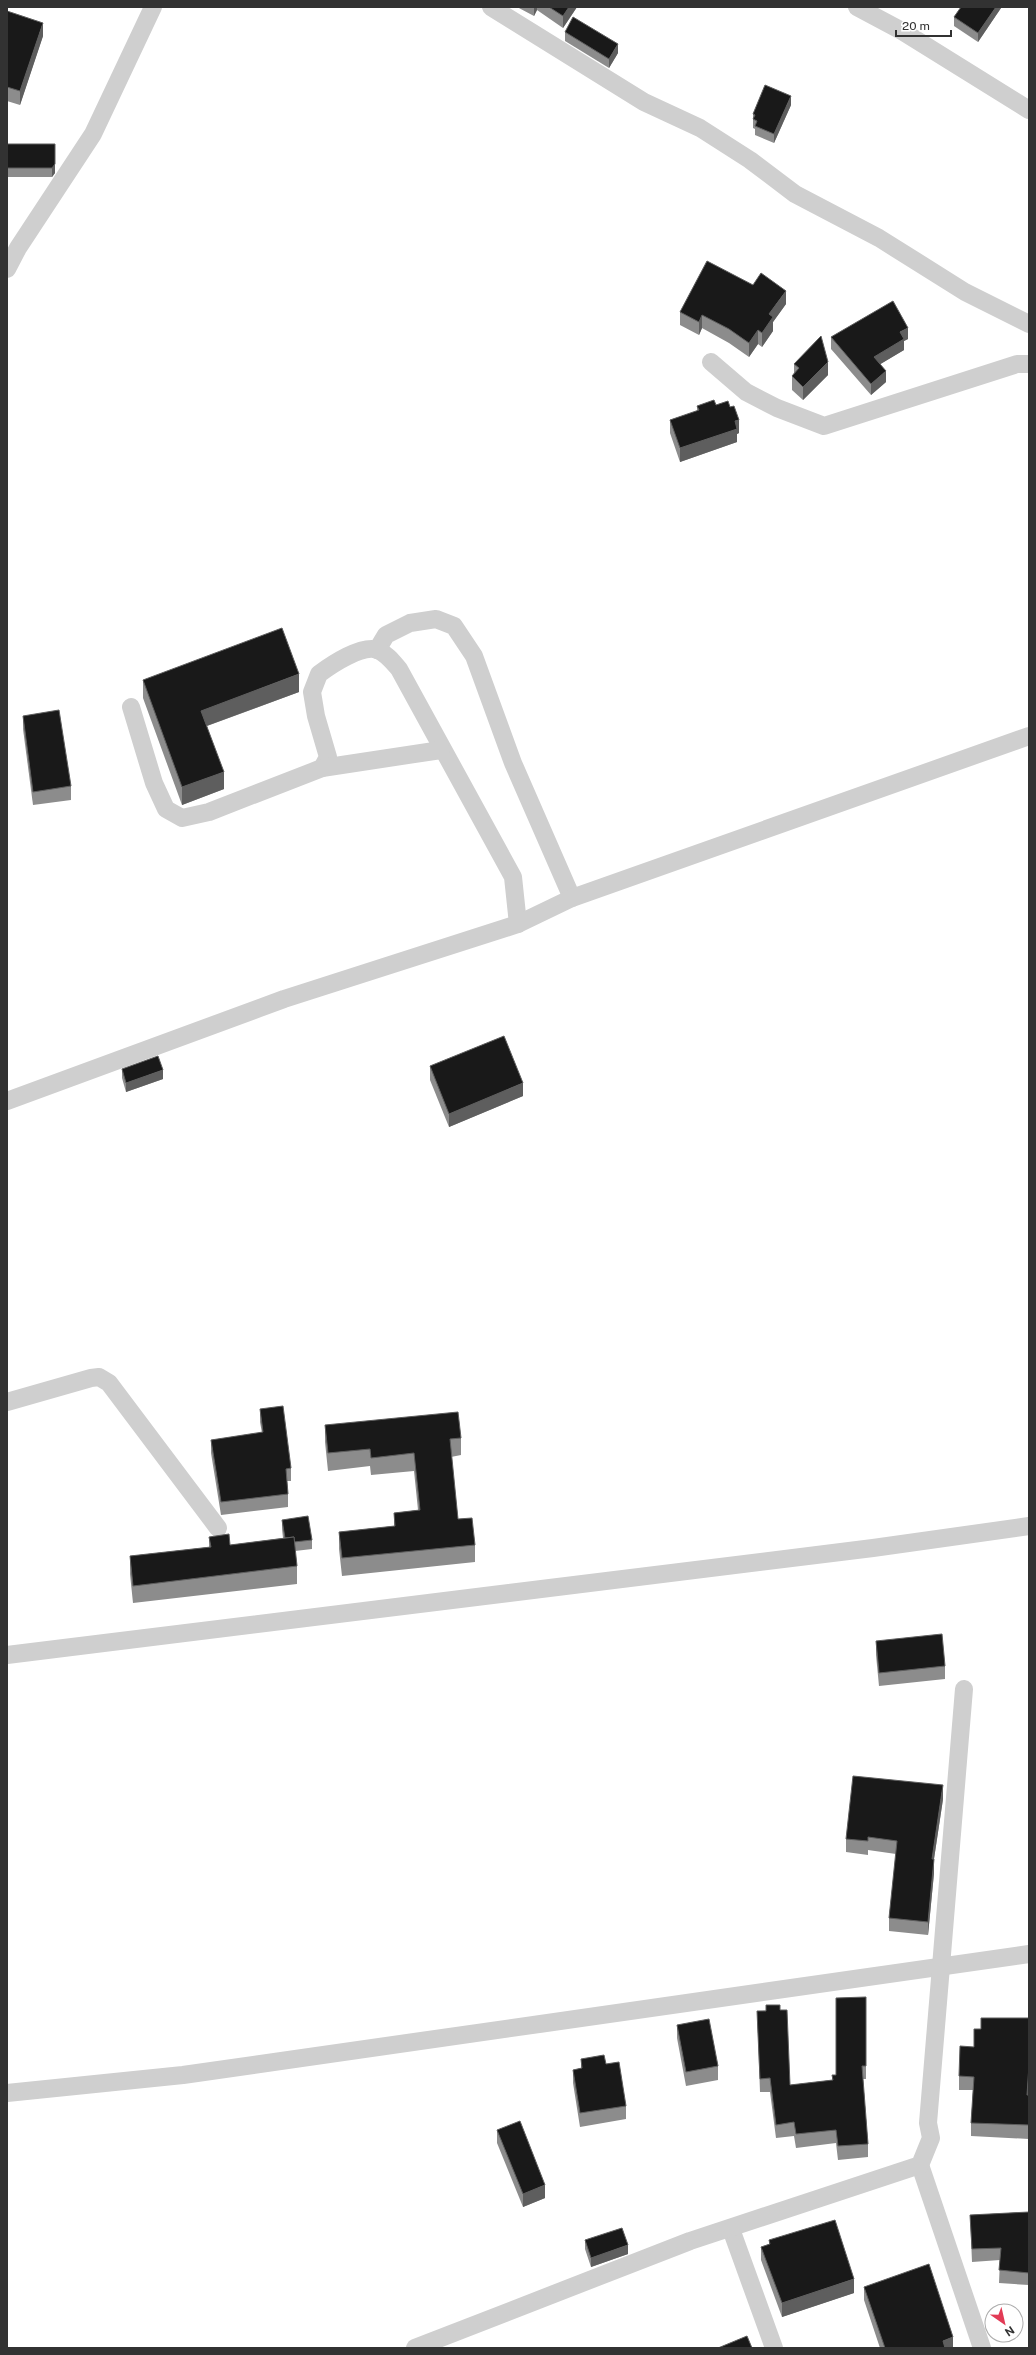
<svg xmlns="http://www.w3.org/2000/svg" width="1036" height="2355" viewBox="0 0 1036 2355" font-family="'Public Sans',sans-serif">
<style>
.lines{fill:none;stroke-linecap:round;stroke-linejoin:round}
.minor{stroke:#cfcfcf;stroke-width:18}
.wall{fill:#8c8c8c}
.shaded-wall{fill:#5e5e5e}
.building{fill:#191919;stroke:#5e5e5e}
</style>
<rect width="100%" height="100%" fill="#fff"/>
<g class="lines">
<g class="minor">
<path d="M491 7 644 102 700 128 750 160 795 194 879 238 965 292 1029 324"/>
<path d="M857 7 902 31 1029 110"/>
<path d="M7 269 18 248 93 134 153 7"/>
<path d="M711 362 746 392 777 408 824 426 1017 364H1029"/>
<path d="M377 650 386 635 410 623 436 619 454 626 474 656 513 763 572 898"/>
<path d="M131 707 154 783 166 809 182 818 209 812 322 768 328 757 316 716 312 692 319 674C331 665 362 644 378 650 387 654 393 662 399 669L513 877 518 924"/>
<path d="M322 768 441 750"/>
<path d="M7 1101 284 999 518 924 572 898 1029 736"/>
<path d="M7 1402 91 1378 99 1377 109 1383 218 1528"/>
<path d="M7 1655 873 1548 1029 1526"/>
<path d="M7 2093 183 2075 1029 1954"/>
<path d="M920 2165 982 2348"/>
<path d="M731 2229 774 2348"/>
<path d="M415 2348 690 2241 920 2165 931 2138 928 2123 964 1689"/>
</g>
</g>
<g class="wall">
<path d="M517 7H577L563 28 537 10 534 16Z"/>
<path d="M1001 7V8L978 42 954 26V17Z"/>
<path d="M7 11 43 36 20 105 7 101Z"/>
<path d="M565 32 618 53 609 68 565 41Z"/>
<path d="M791 105 774 143 755 135V129L753 128V114Z"/>
<path d="M7 144H55V173L52 177H7Z"/>
<path d="M786 304 773 322V331L762 347 758 344 749 357 729 343 702 328 699 335 680 325V312Z"/>
<path d="M831 337 908 339 904 341V350L880 364 886 382 871 395 831 349Z"/>
<path d="M794 364 828 375 803 400 792 390V376L794 373Z"/>
<path d="M716 405 730 407 739 433 737 434V442L680 462 670 433V420L697 411V406Z"/>
<path d="M143 680 299 692 207 726 224 789 182 805 143 698Z"/>
<path d="M23 716 71 786V800L33 805 23 729Z"/>
<path d="M430 1066 523 1096 449 1127 430 1080Z"/>
<path d="M122 1069 163 1079 126 1092 122 1078Z"/>
<path d="M260 1409 291 1468V1481H287L288 1494V1507L221 1515 211 1453V1440L262 1433 260 1422Z"/>
<path d="M325 1425 461 1438V1455L451 1457 458 1519 475 1545V1562L342 1576 339 1549V1532L394 1526V1513L418 1510 414 1471 371 1475 370 1466 328 1471 325 1442Z"/>
<path d="M282 1520 312 1540V1549L295 1551 297 1566V1584L133 1603 130 1574V1556L209 1547V1537L230 1545 283 1538 282 1529Z"/>
<path d="M876 1641 945 1666V1679L879 1686 876 1655Z"/>
<path d="M943 1799 934 1859V1873L928 1935 889 1931V1918L896 1854 868 1850V1855L846 1852V1839Z"/>
<path d="M866 1997V2079H863L868 2144V2157L838 2160 836 2143 796 2148 794 2136 776 2138 770 2092H760L757 2011 780 2010 790 2085 832 2080V2075H836Z"/>
<path d="M1029 2018V2079L1028 2095H1029V2139L971 2136V2123L973 2090H959V2076L974 2047 981 2029Z"/>
<path d="M677 2025 718 2066V2080L686 2086 677 2038Z"/>
<path d="M581 2059 606 2064 626 2106V2119L580 2127 573 2083V2070L581 2068Z"/>
<path d="M497 2130 545 2198 523 2207 497 2143Z"/>
<path d="M1029 2212V2285L999 2283 1000 2260 972 2262 970 2215Z"/>
<path d="M585 2240 628 2254 591 2267 585 2249Z"/>
<path d="M769 2240 854 2293 782 2317 761 2260V2247L769 2244Z"/>
<path d="M864 2287 953 2348H880L864 2300Z"/>
</g>
<g class="shaded-wall">
<path d="M534 7H537V10L534 16Z"/>
<path d="M569 7H577L563 28V16Z"/>
<path d="M996 7H1001V8L978 42V33Z"/>
<path d="M43 23V36L20 105V91Z"/>
<path d="M618 44V53L609 68V59Z"/>
<path d="M791 96V105L774 143V134Z"/>
<path d="M55 144V173L52 177V168Z"/>
<path d="M786 291V304L773 322V331L762 347V333L769 314Z"/>
<path d="M702 315V328L699 335V322Z"/>
<path d="M908 328V339L904 341V350L874 368V357L900 332Z"/>
<path d="M758 330V344L749 357V343Z"/>
<path d="M828 362V375L803 400V387Z"/>
<path d="M886 371V382L871 395V384Z"/>
<path d="M739 420V433L737 434V442L680 462V448L735 421Z"/>
<path d="M299 674V692L201 728V711Z"/>
<path d="M224 772V789L182 805V787Z"/>
<path d="M163 1070V1079L126 1092V1083Z"/>
<path d="M523 1083V1096L449 1127V1114Z"/>
<path d="M943 1785V1799L932 1872V1859Z"/>
<path d="M934 1859V1873L928 1935V1922Z"/>
<path d="M1029 2065V2079L1027 2109V2095Z"/>
<path d="M545 2185V2198L523 2207V2194Z"/>
<path d="M628 2245V2254L591 2267V2258Z"/>
<path d="M854 2279V2293L782 2317V2303Z"/>
<path d="M953 2337V2348H943V2341Z"/>
</g>
<g class="building">
<path d="M549 7H569L563 16Z"/>
<path d="M961 7H996L978 33 954 17Z"/>
<path d="M7 11 43 23 20 91 7 87Z"/>
<path d="M573 17 618 44 609 59 565 32Z"/>
<path d="M765 85 791 96 774 134 755 126 757 121 753 119 755 115 753 114Z"/>
<path d="M7 144H55V164L52 168H7Z"/>
<path d="M707 261 753 285 761 273 786 291 769 314 773 317 762 333 758 330 749 343 729 329 702 315 699 322 680 312Z"/>
<path d="M893 301 908 328 900 332 904 339 874 357 886 371 871 384 831 337Z"/>
<path d="M821 336 828 362 803 387 792 376 799 368 794 364Z"/>
<path d="M714 400 716 405 728 401 730 407 734 406 739 420 735 421 737 429 680 448 670 420 699 410 697 406Z"/>
<path d="M282 628 299 674 201 711 224 772 182 787 143 680Z"/>
<path d="M59 710 71 786 33 792 23 716Z"/>
<path d="M504 1036 523 1083 449 1114 430 1066Z"/>
<path d="M158 1056 163 1070 126 1083 122 1069Z"/>
<path d="M283 1406 291 1468 286 1469 288 1494 221 1502 211 1440 263 1432 260 1409Z"/>
<path d="M458 1412 461 1438 450 1439 458 1519 472 1518 475 1545 342 1558 339 1532 395 1526 394 1513 420 1510 414 1453 371 1458 370 1449 328 1453 325 1425Z"/>
<path d="M308 1516 312 1540 294 1542V1537L285 1538 282 1520Z"/>
<path d="M229 1534 230 1545 294 1537 297 1566 133 1586 130 1556 211 1547 209 1537Z"/>
<path d="M942 1634 945 1666 879 1673 876 1641Z"/>
<path d="M853 1776 943 1785 932 1859H934L928 1922 889 1918 897 1841 868 1837V1841L846 1839Z"/>
<path d="M866 1997V2066H862L868 2144 838 2146 836 2130 796 2134 794 2122 776 2125 770 2078 760 2079 757 2011H766V2005H780V2010H787L790 2085 833 2080 832 2075H836V1998Z"/>
<path d="M981 2018H1029V2065L1027 2095H1029V2125L971 2123 974 2077 959 2076 960 2046 974 2047V2029H981Z"/>
<path d="M709 2019 718 2066 686 2072 677 2025Z"/>
<path d="M604 2055 606 2064 619 2062 626 2106 580 2113 573 2070 582 2068 581 2059Z"/>
<path d="M520 2121 545 2185 523 2194 497 2130Z"/>
<path d="M1029 2212V2273L999 2270 1001 2248 972 2249 970 2215Z"/>
<path d="M835 2220 854 2279 782 2303 761 2247 770 2244 769 2240Z"/>
<path d="M622 2228 628 2245 591 2258 585 2240Z"/>
<path d="M929 2264 953 2337 943 2341 945 2348H885L864 2287Z"/>
<path d="M747 2336 752 2348H718Z"/>
</g>
<rect width="1036" height="2355" fill="none" stroke="#323232" stroke-width="16"/>
<g transform="translate(1004 2323) rotate(146)"><circle r="19" fill="#ffffff" stroke="#adadad"/>
<path d="M0-3L7 15L0 10L-7 15Z" fill="#e23b56"/>
<text y="-6" font-size="11" font-weight="bold" text-anchor="middle" fill="#323232">N</text>
</g>
<path d="M896 30v6h55v-6" fill="none" stroke="#323232" stroke-width="2"/>
<text x="902" y="30" font-size="12" fill="#323232" stroke="#ffffff" stroke-width="3" paint-order="stroke">20 m</text>
</svg>
